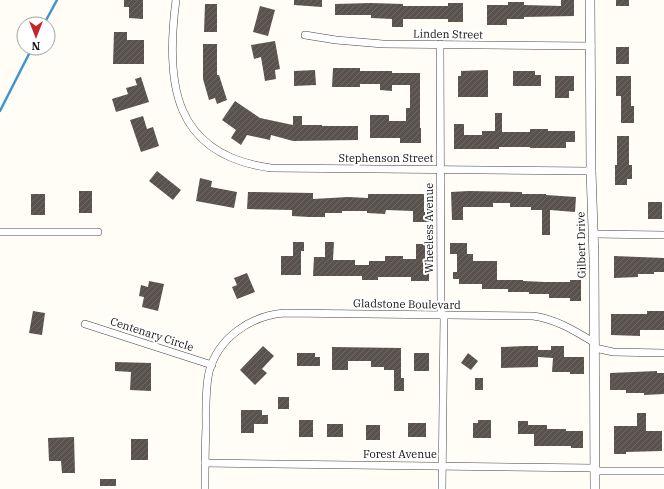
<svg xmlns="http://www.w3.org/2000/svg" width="664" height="489" viewBox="0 0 664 489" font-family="'IBM Plex Serif',serif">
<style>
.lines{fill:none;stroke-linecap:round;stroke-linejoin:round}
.stream{stroke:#3f96cf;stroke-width:2.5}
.building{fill:url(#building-hatch)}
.minor-casing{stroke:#444;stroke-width:8}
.tertiary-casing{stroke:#444;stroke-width:10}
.minor{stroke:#fff;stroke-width:7}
.tertiary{stroke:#fff;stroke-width:9}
.labels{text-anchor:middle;stroke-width:4;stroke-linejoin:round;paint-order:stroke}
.street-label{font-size:11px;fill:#111;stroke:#fff}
</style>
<defs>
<pattern id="building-hatch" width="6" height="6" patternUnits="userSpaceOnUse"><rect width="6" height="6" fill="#5a524d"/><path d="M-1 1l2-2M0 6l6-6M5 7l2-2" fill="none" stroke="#6d6662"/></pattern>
</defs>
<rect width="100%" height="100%" fill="#fffdf5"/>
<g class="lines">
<g class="stream">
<path d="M44 24 57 0"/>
<path d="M0 111 32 48"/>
</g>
</g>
<g class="building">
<path d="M124 0H143V19L129 18V7H124Z"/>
<path d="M294 0H322V7L294 5Z"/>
<path d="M561 0H574V16L524 17V19H507V25H487V5H508V2H524V5L561 6Z"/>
<rect x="616" y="0" width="13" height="6"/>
<path d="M371 3 403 4V6H448V3H463V22H448V19H403V27H392V19L371 18V15H335V4Z"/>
<path d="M205 4H217V32H204Z"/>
<path d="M260 6 275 10 268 36 253 32Z"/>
<path d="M114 32H127V40H144V64H113Z"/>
<path d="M275 41 280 69 275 70 276 79 265 81 261 57 254 59 251 45Z"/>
<path d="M203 44H217V75H219L227 100 217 104 215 98 209 100 203 79Z"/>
<rect x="616" y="47" width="13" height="17"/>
<path d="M333 68H360V71H392V73H420V128H421V143H400V138H370V115H389V121H406V108H410V85H392V91L380 90V84H360V87H332Z"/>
<path d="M315 70 316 85 294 86V71Z"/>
<path d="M488 70V97H458V76H461V71Z"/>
<path d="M513 71H535V75H541V86H513Z"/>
<path d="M555 76H574V91H569V98H555Z"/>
<path d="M616 76H631V106H634V123H621V96H616Z"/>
<path d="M141 77 149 102 116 112 112 99 128 94 126 88 137 85 135 79Z"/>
<path d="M235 101 260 118 293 125V116H302V125H322V126H358V140L293 141 271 135 270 140 247 135 241 145 231 138 236 130 222 120Z"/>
<path d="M495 113H502V132H530V129H548V131H575V142H566V148H530V147H499V149H454V124H464V135H482V131H495Z"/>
<path d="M143 116 147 129 153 127 159 146 141 152 130 120Z"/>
<path d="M617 136H629V165H632V179H627V185H615V165H617Z"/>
<path d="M157 171 181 190 173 200 149 181Z"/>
<path d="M200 178 212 181 211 187 237 192 234 208 196 201Z"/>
<rect x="79" y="191" width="13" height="22"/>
<path d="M469 191 522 192V194H546V195L576 197 575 212 550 210V235H542V210H531V207H510V203H493V207H463V220H452L451 192Z"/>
<path d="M248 192 313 193V199L348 197 368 198V194H424V212H431V222H413V211L386 210 385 214 367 213V211H342V213H325V217H309L292 216V210L247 209Z"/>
<rect x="31" y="194" width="14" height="21"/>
<rect x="648" y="202" width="14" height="17"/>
<path d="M293 242H304V251H301V275H281V256H293Z"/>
<path d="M325 242H334L333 260H355V265H369V261H385V256H403V259H416V244H425V259H429V281H411V277H378V280H362V276H313L314 257H325Z"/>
<path d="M450 243H467V254H473V261H497V280H523V281L545 282H570V280H581V301H570V298H549V294H529V292H508V289H482V284H459V279H453V272H457V254H450Z"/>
<path d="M614 256 664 258V272H654V274H638V277L614 278Z"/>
<path d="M247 273 255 292 237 299 232 287 237 285 234 278Z"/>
<path d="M149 281 164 284 158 311 142 307 144 297 139 296 141 285 148 287Z"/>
<path d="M33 311 45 313 42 335 29 333Z"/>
<path d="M647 311H664V330H640V336L611 335V314H647Z"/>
<path d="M263 346 274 356 262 369 267 373 255 385 240 370Z"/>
<path d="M525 346H538V350H551V346H564V357H584V374H570V372H552L553 358 538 357V367L501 368V347Z"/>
<path d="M332 347 401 348V378H404V391H394V370H384V367H371V361H348V370H332Z"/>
<path d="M297 353H315V357H320V366H297Z"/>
<rect x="414" y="353" width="15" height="18"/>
<path d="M468 353 478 361 471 370 461 363Z"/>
<path d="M115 362 151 363V391L130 390 131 372 115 371Z"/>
<path d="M657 371V373H664V394L644 395V393H626V390H610V373Z"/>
<rect x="475" y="378" width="8" height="12"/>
<rect x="278" y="397" width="11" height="12"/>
<path d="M241 410H262V415H268V424H254V433H241Z"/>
<path d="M637 413H646V431H662V451L626 452V454H614V426H637Z"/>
<rect x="299" y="420" width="14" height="17"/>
<path d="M478 420H491V438H473V423H478Z"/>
<path d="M518 421H528V425H547V429H566V431H583V448H571V446H534V434H518Z"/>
<rect x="408" y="423" width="18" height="14"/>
<rect x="327" y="424" width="16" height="13"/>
<rect x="366" y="425" width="14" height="15"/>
<path d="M74 437 75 473H62L61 461H49L48 438Z"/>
<rect x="131" y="439" width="17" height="21"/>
<rect x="100" y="479" width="16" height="7"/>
</g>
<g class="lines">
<defs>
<g id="minor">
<path d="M176 0C165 83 173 155 271 168L591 171"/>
<path d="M305 35 336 40 383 44 591 46"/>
<path d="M440 44 441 315"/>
<path d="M0 232H98"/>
<path d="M593 234 664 235"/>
<path d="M85 324 212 365"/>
<path d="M595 348 613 352 664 353"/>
<path d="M205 463 594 468"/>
<path d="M595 471H664"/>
<path d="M205 489C205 469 205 448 206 428 206 409 205 390 209 372 218 338 250 316 284 313L533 316C556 319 575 331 595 343"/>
<path d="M442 489 444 315"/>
</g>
<path id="tertiary" d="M590 0 591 171 594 258 595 489"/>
</defs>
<use href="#minor" class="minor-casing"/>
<use href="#tertiary" class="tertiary-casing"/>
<use href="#minor" class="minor"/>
<use href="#tertiary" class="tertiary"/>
</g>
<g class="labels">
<g class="street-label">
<text transform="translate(448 34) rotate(1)" y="4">Linden Street</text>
<text x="386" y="162">Stephenson Street</text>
<text transform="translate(429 228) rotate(-90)" y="4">Wheeless Avenue</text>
<text transform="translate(581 245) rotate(-91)" y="4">Gilbert Drive</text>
<text transform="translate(407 304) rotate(1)" y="4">Gladstone Boulevard</text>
<text transform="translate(152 334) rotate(18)" y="4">Centenary Circle</text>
<text x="400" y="458">Forest Avenue</text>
</g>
</g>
<g transform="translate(36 36) rotate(180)"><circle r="19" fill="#ffffff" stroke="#a0a0a0"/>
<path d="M0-3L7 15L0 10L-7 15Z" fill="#c4262e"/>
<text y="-6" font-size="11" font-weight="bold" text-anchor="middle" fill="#111111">N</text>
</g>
</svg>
